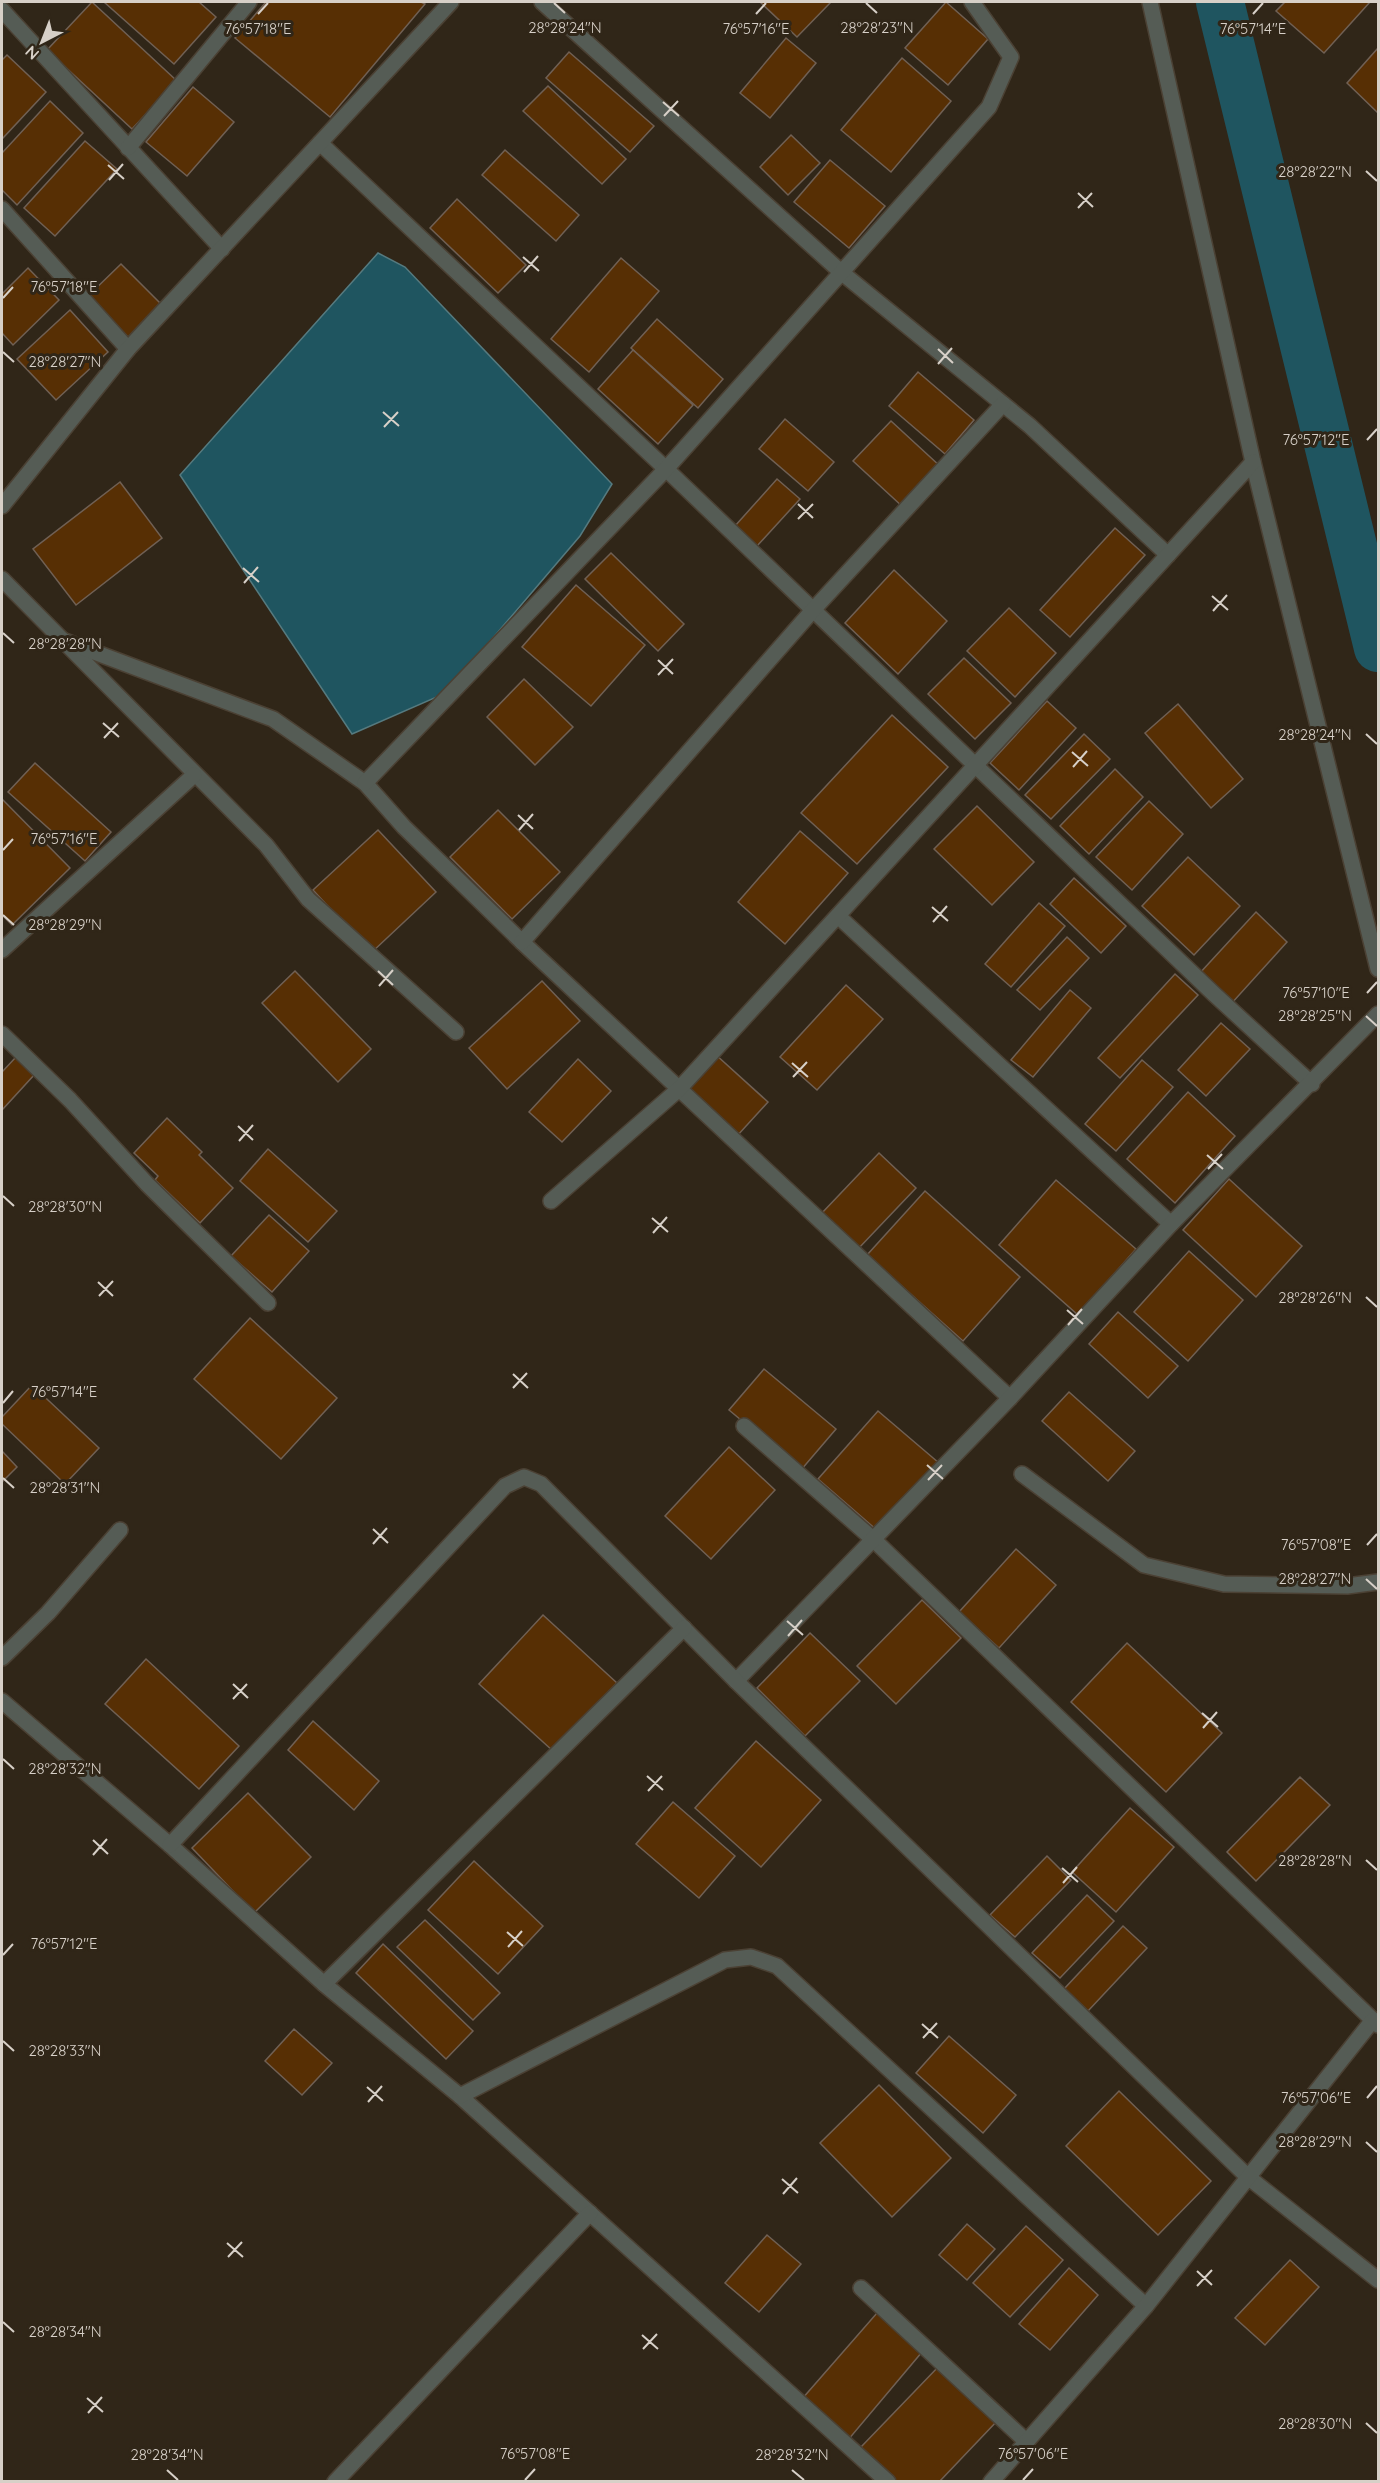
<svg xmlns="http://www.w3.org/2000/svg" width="1380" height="2483" viewBox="0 0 1380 2483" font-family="Quicksand,sans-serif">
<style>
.water{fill:#1f5560;stroke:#567a7f;stroke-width:1.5}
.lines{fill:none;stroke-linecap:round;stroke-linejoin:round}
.canal{stroke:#1f5560;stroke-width:48}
.building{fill:#572f04;stroke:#706054;stroke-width:1.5}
.minor-casing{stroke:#4b4134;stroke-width:18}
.minor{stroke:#555c55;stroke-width:15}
.ticks{fill:none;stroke:#d7d0c8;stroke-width:2}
.ticks-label{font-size:15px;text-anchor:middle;fill:#d7d0c8;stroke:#302618;stroke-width:6;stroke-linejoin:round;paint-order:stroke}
</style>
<rect width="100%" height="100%" fill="#302618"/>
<path class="water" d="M378 253 405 267 612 484 580 536 446 693 352 734 180 475Z"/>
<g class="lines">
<path class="canal" d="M1220 2 1378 648"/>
</g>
<g class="building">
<path d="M92 2 177 81 132 129 47 50Z"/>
<path d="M104 2H199L216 17 174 64Z"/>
<path d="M266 2H421L425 4 330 117 235 38Z"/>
<path d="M760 2H831L797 37Z"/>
<path d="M946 2 988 39 948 85 905 48Z"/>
<path d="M1285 2H1370L1324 53 1276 11Z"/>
<path d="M786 38 816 63 770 118 740 93Z"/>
<path d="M1378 48V113L1347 83Z"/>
<path d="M569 52 654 126 630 152 546 78Z"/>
<path d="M7 55 46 92 2 139V60Z"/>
<path d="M902 58 951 101 891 172 841 130Z"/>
<path d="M548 86 626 159 602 184 523 111Z"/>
<path d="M193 87 234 122 187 176 146 142Z"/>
<path d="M50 101 83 133 17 205 2 190V153Z"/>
<path d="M791 135 820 163 788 195 760 167Z"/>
<path d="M85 141 117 169 55 236 24 208Z"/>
<path d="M505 150 579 215 556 241 482 175Z"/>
<path d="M830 160 885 206 849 248 794 202Z"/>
<path d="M457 199 526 265 498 293 430 228Z"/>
<path d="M621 258 659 291 589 372 551 339Z"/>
<path d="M121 264 162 305 129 338 88 296Z"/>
<path d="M28 268 59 300 13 345 2 333V294Z"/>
<path d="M70 310 108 352 56 400 17 359Z"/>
<path d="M657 319 723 379 698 408 631 348Z"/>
<path d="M633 350 693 405 658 444 598 389Z"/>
<path d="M918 372 974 420 945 454 889 406Z"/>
<path d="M785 419 834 462 808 491 759 449Z"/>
<path d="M891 421 941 467 904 508 853 461Z"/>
<path d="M777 479 800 499 757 546 735 526Z"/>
<path d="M120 482 162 538 76 605 33 549Z"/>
<path d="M1115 528 1145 555 1070 637 1040 610Z"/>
<path d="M611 553 684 624 658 651 585 579Z"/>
<path d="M894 570 947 621 898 674 845 623Z"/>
<path d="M576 585 645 645 591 706 522 647Z"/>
<path d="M1009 608 1056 653 1015 697 967 651Z"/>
<path d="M964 658 1011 703 975 739 928 694Z"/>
<path d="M524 679 573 727 535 765 487 717Z"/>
<path d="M1047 701 1076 728 1019 790 990 763Z"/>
<path d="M1178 704 1243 779 1211 808 1145 733Z"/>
<path d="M892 715 948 767 857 864 801 813Z"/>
<path d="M1084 734 1110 759 1051 819 1025 795Z"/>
<path d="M35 763 111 832 85 861 8 792Z"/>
<path d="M1115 769 1143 797 1089 854 1060 826Z"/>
<path d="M2 799 70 868 12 925 2 915Z"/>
<path d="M1149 801 1183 834 1132 890 1096 857Z"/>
<path d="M977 806 1034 862 992 905 934 849Z"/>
<path d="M498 810 560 872 512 919 450 857Z"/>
<path d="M378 830 436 892 371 953 313 890Z"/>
<path d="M800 831 848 873 785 944 738 902Z"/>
<path d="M1188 857 1240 906 1194 955 1142 906Z"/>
<path d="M1074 878 1126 926 1101 953 1050 904Z"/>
<path d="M1039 903 1065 926 1011 987 985 964Z"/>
<path d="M1256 912 1287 942 1231 1004 1199 974Z"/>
<path d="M1067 937 1089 958 1040 1010 1017 990Z"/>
<path d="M295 971 371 1049 338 1082 262 1003Z"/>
<path d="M1175 974 1198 995 1120 1078 1098 1058Z"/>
<path d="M542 981 580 1021 507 1089 469 1048Z"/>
<path d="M846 985 883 1019 817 1090 780 1057Z"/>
<path d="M1070 990 1091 1008 1033 1077 1011 1060Z"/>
<path d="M1221 1023 1250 1049 1206 1096 1178 1070Z"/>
<path d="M715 1054 768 1102 737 1136 684 1088Z"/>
<path d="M16 1057 35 1074 2 1110V1072Z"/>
<path d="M578 1059 611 1091 562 1142 529 1112Z"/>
<path d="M1142 1060 1173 1087 1116 1151 1085 1124Z"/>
<path d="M1188 1092 1235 1136 1175 1203 1127 1159Z"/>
<path d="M167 1118 202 1152 199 1155 233 1188 200 1223 155 1180 158 1176 134 1153Z"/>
<path d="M268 1149 337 1211 308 1242 240 1181Z"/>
<path d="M879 1153 916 1188 858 1249 821 1214Z"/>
<path d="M1229 1179 1302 1246 1256 1297 1183 1230Z"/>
<path d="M1056 1180 1136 1249 1078 1315 999 1245Z"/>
<path d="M925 1191 1020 1277 963 1341 867 1255Z"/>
<path d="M269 1215 309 1251 272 1292 231 1256Z"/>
<path d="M1189 1251 1243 1300 1188 1361 1134 1312Z"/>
<path d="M1118 1312 1178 1366 1148 1398 1089 1344Z"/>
<path d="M250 1318 337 1398 281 1459 194 1379Z"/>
<path d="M764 1369 836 1429 801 1470 729 1410Z"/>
<path d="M32 1385 99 1448 65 1484 2 1424V1417Z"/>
<path d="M1069 1392 1135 1451 1108 1481 1042 1421Z"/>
<path d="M878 1411 939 1463 879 1532 818 1479Z"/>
<path d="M729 1447 775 1490 711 1559 665 1516Z"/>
<path d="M2 1451 17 1467 2 1482Z"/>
<path d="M1016 1549 1056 1585 999 1648 959 1612Z"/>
<path d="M922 1600 961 1638 896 1704 857 1666Z"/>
<path d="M543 1615 617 1683 553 1751 479 1684Z"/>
<path d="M810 1633 860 1681 805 1736 757 1688Z"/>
<path d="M1127 1643 1222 1733 1166 1792 1071 1702Z"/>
<path d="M146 1659 239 1746 199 1789 105 1704Z"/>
<path d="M313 1721 379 1781 354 1810 288 1750Z"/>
<path d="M756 1741 821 1800 761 1867 695 1808Z"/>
<path d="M1300 1777 1330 1805 1256 1881 1227 1852Z"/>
<path d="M248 1793 311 1857 254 1913 192 1848Z"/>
<path d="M673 1802 735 1856 699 1898 636 1844Z"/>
<path d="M1130 1808 1174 1847 1116 1912 1072 1872Z"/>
<path d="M1047 1856 1071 1880 1015 1937 990 1915Z"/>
<path d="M474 1861 543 1926 498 1974 428 1910Z"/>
<path d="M1087 1895 1114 1921 1060 1978 1032 1953Z"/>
<path d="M425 1920 500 1993 473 2020 397 1947Z"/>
<path d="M1123 1926 1147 1948 1088 2011 1064 1989Z"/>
<path d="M383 1944 473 2031 446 2059 356 1973Z"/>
<path d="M294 2029 332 2063 302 2095 265 2061Z"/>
<path d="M949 2036 1016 2095 983 2133 916 2073Z"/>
<path d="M879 2085 951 2158 892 2217 820 2143Z"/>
<path d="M1119 2091 1211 2181 1158 2235 1066 2146Z"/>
<path d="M967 2224 995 2249 967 2280 939 2255Z"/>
<path d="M1026 2226 1063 2260 1010 2317 973 2283Z"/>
<path d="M767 2235 801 2264 759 2312 725 2283Z"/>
<path d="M1290 2260 1319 2287 1265 2345 1235 2318Z"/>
<path d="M1069 2268 1098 2295 1050 2350 1019 2324Z"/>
<path d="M877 2313 922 2352 848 2440 802 2399Z"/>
<path d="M940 2365 998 2420 939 2482H896L861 2447Z"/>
</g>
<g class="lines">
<defs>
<g id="minor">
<path d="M542 2 841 272 1030 426 1168 555"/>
<path d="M1150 2 1253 462 1378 969"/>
<path d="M2 10 222 249"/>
<path d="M320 143 666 469 1214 994 1312 1084"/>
<path d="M128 148 249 2"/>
<path d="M2 209 128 349"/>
<path d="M2 506 128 349 451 2"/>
<path d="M2 579 266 845 308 899 456 1032"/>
<path d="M62 640 273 719 365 783 404 827 522 942 1010 1398"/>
<path d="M365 783 666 469 989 107 1011 57 972 2"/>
<path d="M838 916 1171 1224"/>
<path d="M522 942 813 610 1003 404"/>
<path d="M2 950 194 775"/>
<path d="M2 1034 70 1100 147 1184 268 1303"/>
<path d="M551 1201 679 1089 1253 462"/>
<path d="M744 1426 874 1540 1378 2025"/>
<path d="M1022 1474 1144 1565 1224 1584 1347 1586 1378 1582"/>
<path d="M2 1658 48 1613 120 1530"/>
<path d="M736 1681 1010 1398 1171 1224 1378 1014"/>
<path d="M2 1701 170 1845 324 1984 460 2096 888 2482"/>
<path d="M170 1845 505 1486 524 1477 541 1484 736 1681 1248 2177 1378 2280"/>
<path d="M324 1984 684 1628"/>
<path d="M460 2096 725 1960 751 1957 777 1966 1146 2306"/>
<path d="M861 2288 1027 2442"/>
<path d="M335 2482 590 2213"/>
<path d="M991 2482 1146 2306 1373 2020"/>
</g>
</defs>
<use href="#minor" class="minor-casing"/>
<use href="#minor" class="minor"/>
</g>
<path class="ticks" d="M554 3 565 13M866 3 877 13M258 14 268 3M756 14 766 3M1253 14 1263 3M663 102 679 116M664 116 678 101M108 165 124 179M1366 171 1377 181M109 180 123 164M1078 193 1093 207M1078 208 1092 193M523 257 539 271M524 272 538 256M3 298 13 287M938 349 953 363M3 352 14 362M938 364 952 348M383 412 399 426M384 427 398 412M1367 440 1377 429M798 504 813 518M798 519 813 504M243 568 259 582M244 583 258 567M1212 596 1228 610M1213 611 1227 595M3 633 14 643M658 660 673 674M658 675 673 659M103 723 119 737M1366 734 1377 744M104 738 118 723M1072 752 1088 766M1073 767 1087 751M518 815 533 829M519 830 533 814M3 850 13 839M932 907 948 921M3 915 14 925M933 922 947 906M378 971 393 985M379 986 393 970M1367 993 1377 982M1366 1016 1377 1026M792 1063 808 1077M793 1077 807 1062M238 1126 253 1140M239 1141 253 1125M1207 1155 1223 1169M1208 1169 1222 1154M3 1196 14 1206M652 1218 668 1232M653 1233 667 1217M98 1282 113 1296M99 1296 113 1281M1366 1297 1377 1307M1067 1310 1083 1324M1068 1325 1082 1309M513 1374 528 1388M513 1388 527 1373M3 1403 13 1391M927 1465 943 1479M3 1478 14 1488M928 1480 942 1465M373 1529 388 1543M373 1544 387 1528M1367 1545 1377 1534M1366 1579 1377 1589M787 1621 803 1635M788 1636 802 1620M233 1684 248 1698M233 1699 247 1684M1202 1713 1218 1727M1203 1728 1217 1712M3 1759 14 1769M647 1776 663 1790M648 1791 662 1776M93 1840 108 1854M93 1855 107 1839M1366 1860 1377 1870M1062 1868 1078 1882M1063 1883 1077 1867M507 1932 523 1946M508 1947 522 1931M3 1955 13 1944M922 2024 938 2038M923 2038 937 2023M3 2041 14 2051M367 2087 383 2101M1367 2098 1377 2086M368 2102 382 2086M1366 2142 1377 2152M782 2179 798 2193M783 2194 797 2178M227 2243 243 2257M228 2257 242 2242M1197 2271 1212 2285M1197 2286 1212 2270M3 2322 14 2332M642 2335 658 2349M643 2349 657 2334M87 2398 103 2412M88 2413 102 2397M1366 2423 1377 2433M167 2470 178 2480M792 2470 804 2480M525 2480 535 2469M1023 2480 1033 2469"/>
<g class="ticks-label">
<text x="565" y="33">28°28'24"N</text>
<text x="877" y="33">28°28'23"N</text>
<text x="258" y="34">76°57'18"E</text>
<text x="756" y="34">76°57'16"E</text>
<text x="1253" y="34">76°57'14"E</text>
<text x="1315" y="177">28°28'22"N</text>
<text x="64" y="292">76°57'18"E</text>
<text x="65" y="367">28°28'27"N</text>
<text x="1316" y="445">76°57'12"E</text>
<text x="65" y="649">28°28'28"N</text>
<text x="1315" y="740">28°28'24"N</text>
<text x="64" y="844">76°57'16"E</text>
<text x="65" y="930">28°28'29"N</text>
<text x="1316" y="998">76°57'10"E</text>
<text x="1315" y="1021">28°28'25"N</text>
<text x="65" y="1212">28°28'30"N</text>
<text x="1315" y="1303">28°28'26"N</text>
<text x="64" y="1397">76°57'14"E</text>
<text x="65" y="1493">28°28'31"N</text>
<text x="1316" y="1550">76°57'08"E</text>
<text x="1315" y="1584">28°28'27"N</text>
<text x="65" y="1774">28°28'32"N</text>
<text x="1315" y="1866">28°28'28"N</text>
<text x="64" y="1949">76°57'12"E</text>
<text x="65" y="2056">28°28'33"N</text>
<text x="1316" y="2103">76°57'06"E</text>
<text x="1315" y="2147">28°28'29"N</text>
<text x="65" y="2337">28°28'34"N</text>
<text x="1315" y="2429">28°28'30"N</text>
<text x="535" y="2459">76°57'08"E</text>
<text x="1033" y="2459">76°57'06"E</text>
<text x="167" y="2460">28°28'34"N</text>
<text x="792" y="2460">28°28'32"N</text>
</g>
<rect width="1380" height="2483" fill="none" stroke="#d7d0c8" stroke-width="6"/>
<g transform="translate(42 42) rotate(222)" stroke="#302618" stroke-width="4.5" paint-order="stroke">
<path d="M0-4.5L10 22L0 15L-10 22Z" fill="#d7d0c8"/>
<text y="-9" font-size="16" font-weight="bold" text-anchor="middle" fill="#d7d0c8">N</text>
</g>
</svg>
